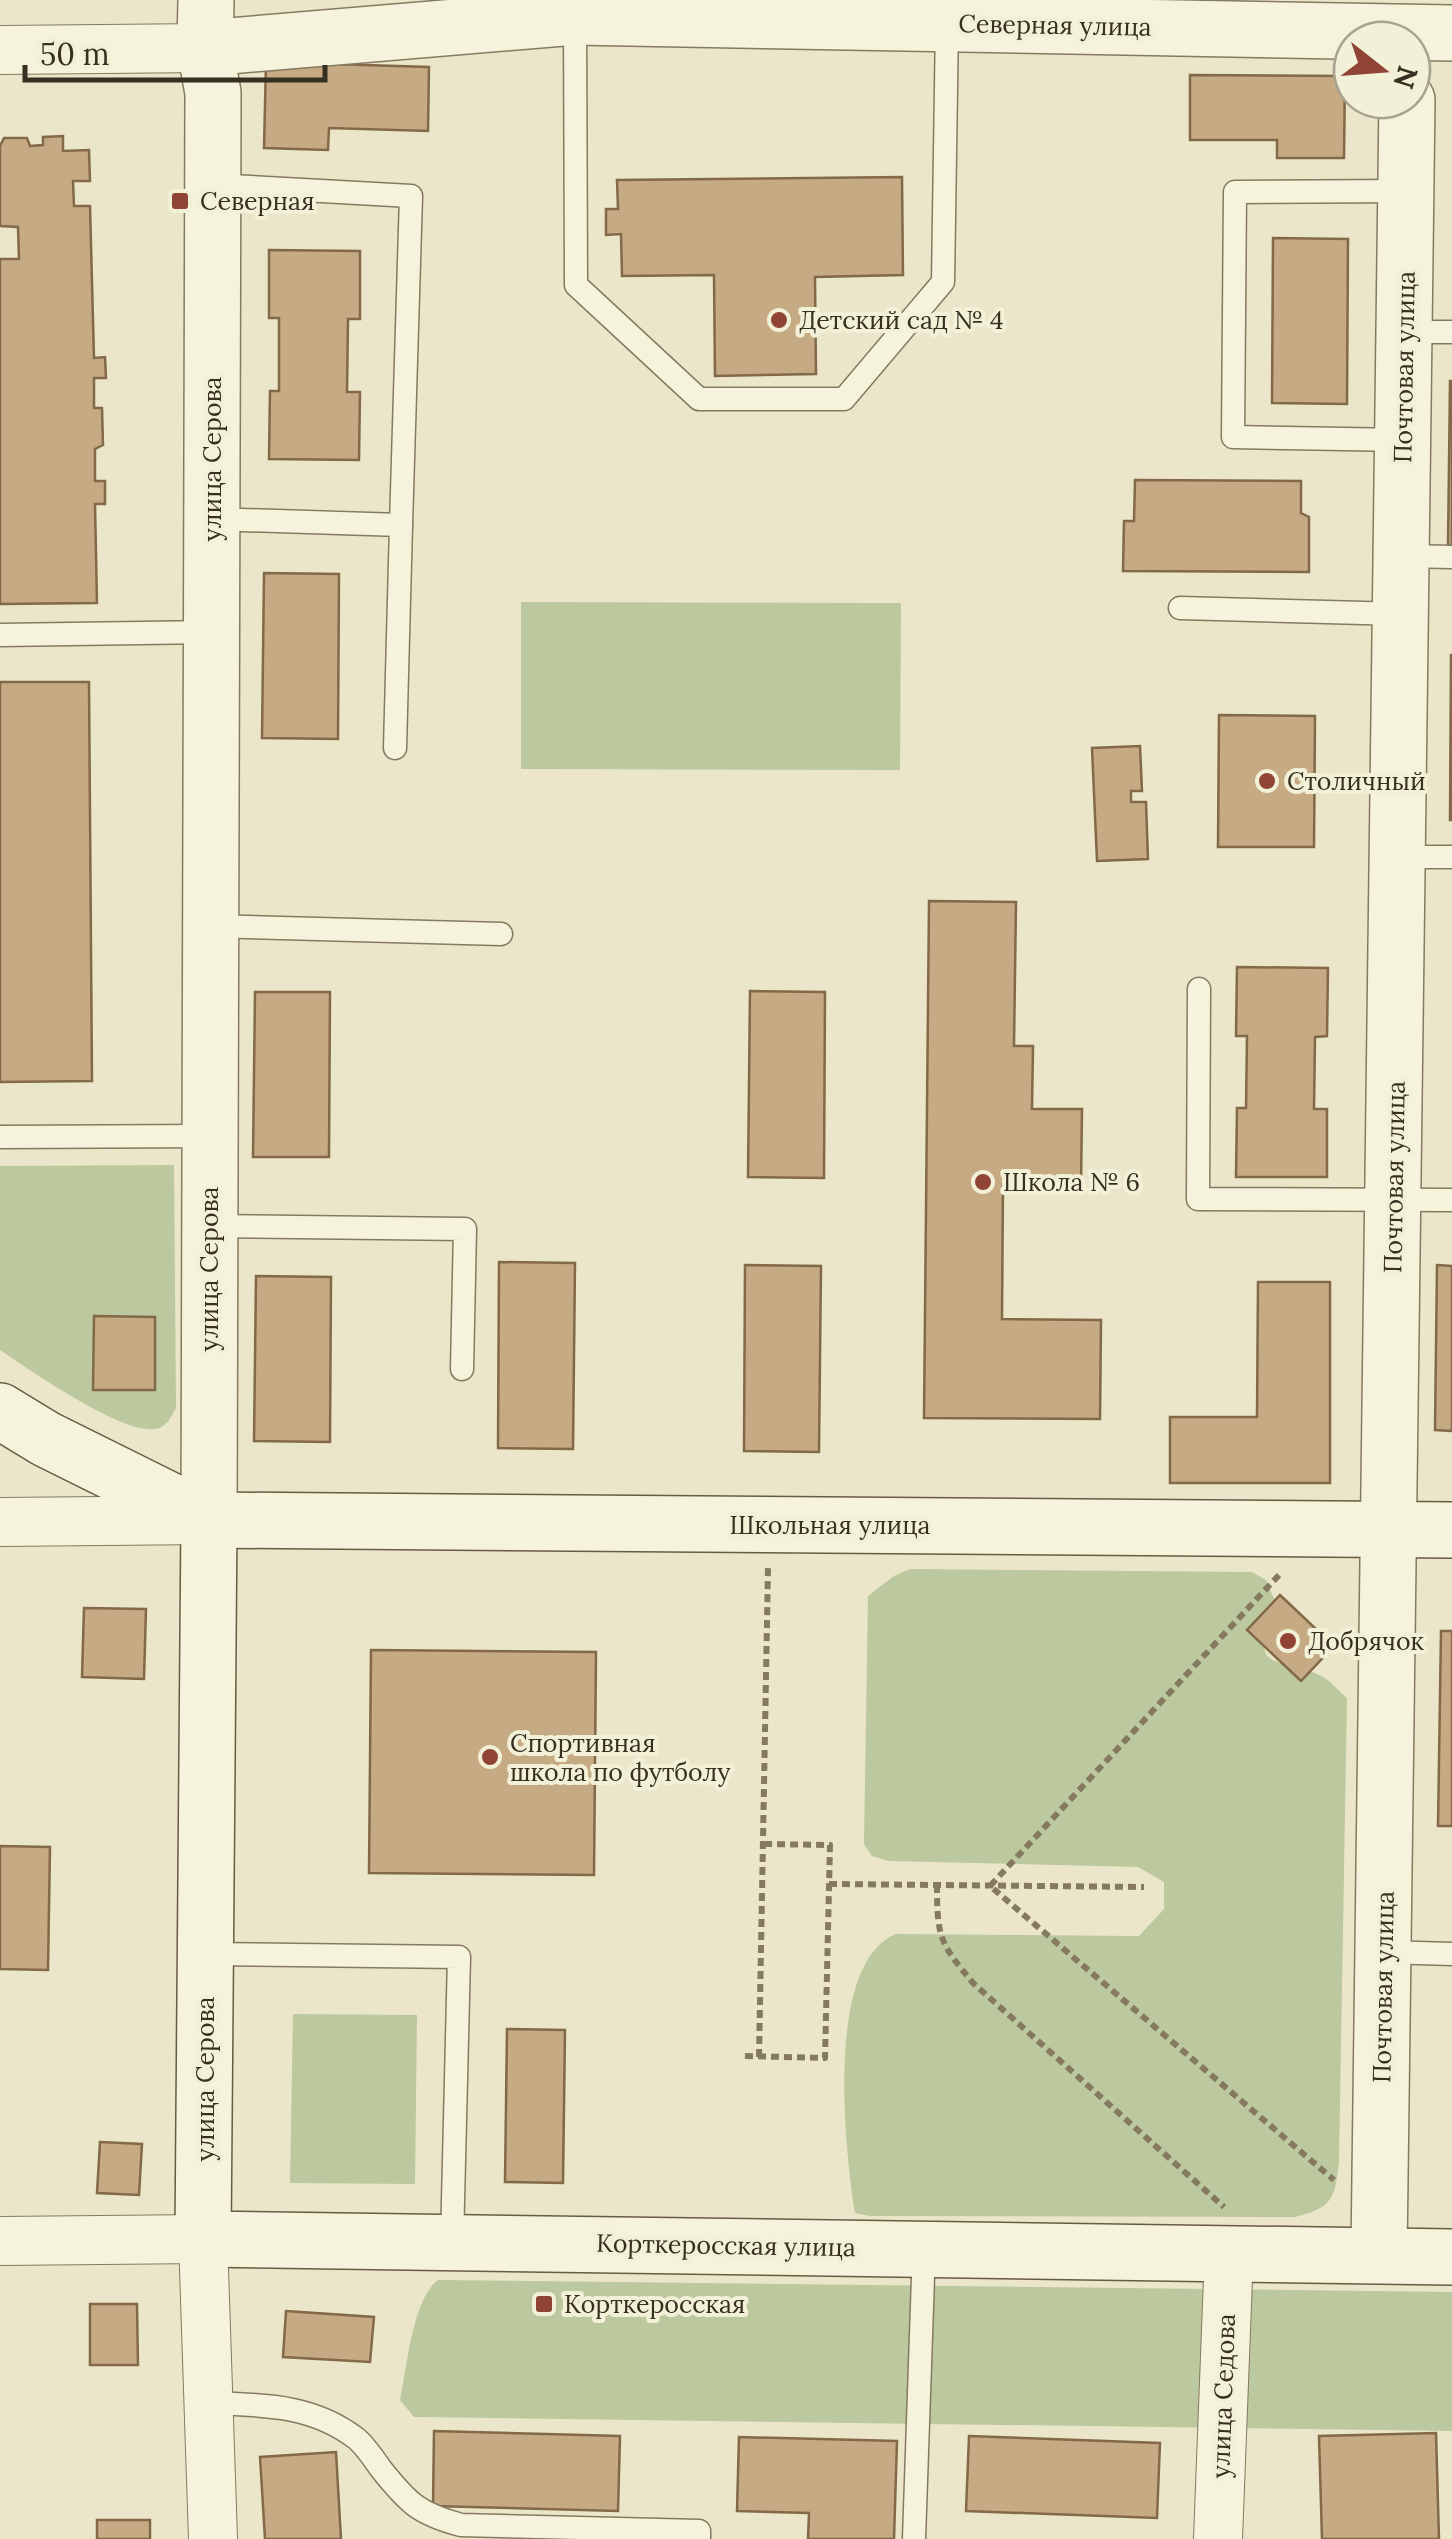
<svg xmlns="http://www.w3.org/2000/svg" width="1452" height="2539" viewBox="0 0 1452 2539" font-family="Lora,serif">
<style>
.green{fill:#bcc89e}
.building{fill:#c5aa83;stroke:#826947;stroke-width:2.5}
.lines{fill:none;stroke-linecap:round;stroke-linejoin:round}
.service-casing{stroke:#857a5f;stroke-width:25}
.minor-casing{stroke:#857a5f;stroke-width:50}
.tertiary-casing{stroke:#857a5f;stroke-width:58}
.secondary-casing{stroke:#675b42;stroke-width:58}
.path{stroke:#857a5f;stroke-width:6;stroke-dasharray:8 5;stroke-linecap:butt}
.service{stroke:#f6f3dc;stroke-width:22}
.minor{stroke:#f6f3dc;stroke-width:48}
.tertiary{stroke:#f6f3dc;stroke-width:55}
.secondary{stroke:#f6f3dc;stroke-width:55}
.poi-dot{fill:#8f4435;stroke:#f3f0d8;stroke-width:4}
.labels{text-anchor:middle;stroke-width:8;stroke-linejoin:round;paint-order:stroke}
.street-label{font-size:25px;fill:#373021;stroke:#f3f0d8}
.poi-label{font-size:25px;fill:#373021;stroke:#f3f0d8;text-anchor:start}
</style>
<rect width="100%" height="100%" fill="#ebe6c9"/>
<g class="green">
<path d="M521 602 901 603 900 770 521 769Z"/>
<path d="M174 1165 176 1408C171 1417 167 1427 155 1429 121 1434 30 1370 0 1350V1166Z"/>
<path d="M910 1569 1252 1572 1266 1580 1277 1606C1245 1676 1278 1654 1323 1677 1331 1681 1339 1692 1347 1698L1339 2161C1335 2199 1333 2207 1295 2217L870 2216 855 2213C845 2150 824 1963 896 1934L1139 1936 1164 1909V1882L1138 1867 889 1861 872 1856 864 1844 868 1596 894 1576Z"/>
<path d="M293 2014 417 2015 415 2184 290 2183Z"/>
<path d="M438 2280 1452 2292V2431L414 2417 400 2400C407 2368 412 2300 438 2280Z"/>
</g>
<g class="building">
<path d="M266 62 429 67 428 131 329 128 328 150 264 148Z"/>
<path d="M1190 75 1345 76 1344 158H1277V140H1190Z"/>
<path d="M63 136V151L89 150 90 181H73L74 206H90L94 358 105 357 106 378H94V408H102L103 445 95 449V481H105V504H95L97 603 0 604V259H19L18 227 0 226V146L4 138H27L30 146 43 145V137Z"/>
<path d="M902 177 903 275 815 277 816 374 715 376 714 275 622 276 621 234 606 235V209H618L617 180Z"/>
<path d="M1273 238 1348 239 1347 404 1272 403Z"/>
<path d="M269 250 360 251V319H348L347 392H360L359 460 269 459 270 391H279V318H269Z"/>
<path d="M1450 381H1452V546H1448Z"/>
<path d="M1135 480 1301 481V513L1309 517V572L1123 571 1124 521H1134Z"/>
<path d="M264 573 339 574 338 739 262 738Z"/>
<path d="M1451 655H1452V820H1450Z"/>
<path d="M0 682H89L92 1081 0 1082Z"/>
<path d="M1219 715 1315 716 1314 847H1218Z"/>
<path d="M1140 746 1142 791H1131V802H1146L1148 859 1097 861 1092 748Z"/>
<path d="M929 901 1016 902 1014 1046H1033L1032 1109H1082L1081 1185 1003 1184 1002 1319 1101 1320 1100 1419 924 1418Z"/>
<path d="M1237 967 1328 968 1327 1036 1315 1037 1314 1109H1327V1177H1236L1237 1108H1246L1247 1036H1236Z"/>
<path d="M750 991 825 992 824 1178 748 1177Z"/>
<path d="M255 992H330L329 1157H253Z"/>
<path d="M499 1262 575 1263 573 1449 498 1448Z"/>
<path d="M745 1265 821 1266 819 1452 744 1451Z"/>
<path d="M1437 1265 1452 1266V1431L1435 1430Z"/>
<path d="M256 1276 331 1277 330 1442 254 1441Z"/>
<path d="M1258 1282H1330V1483H1170V1417H1257Z"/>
<path d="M94 1316 155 1317V1390H93Z"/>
<path d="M1280 1595 1334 1646 1301 1681 1247 1630Z"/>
<path d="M84 1608 146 1609 144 1679 82 1677Z"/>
<path d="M1441 1631H1452V1826H1438Z"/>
<path d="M371 1650 596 1652 594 1875 369 1873Z"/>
<path d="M0 1846 50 1847 48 1970 0 1969Z"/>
<path d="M507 2029 565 2030 563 2183 505 2182Z"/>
<path d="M100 2142 142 2144 139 2195 97 2193Z"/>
<path d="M90 2304H137L138 2365H90Z"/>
<path d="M286 2311 374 2317 370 2362 283 2357Z"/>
<path d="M434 2431 620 2436 618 2511 433 2506Z"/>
<path d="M1436 2433 1439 2539H1322L1319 2436Z"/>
<path d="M969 2436 1160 2443 1157 2518 966 2511Z"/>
<path d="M739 2437 897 2441 894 2539H808L809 2513 737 2511Z"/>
<path d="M336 2452 341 2539H265L260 2457Z"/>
<rect x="97" y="2520" width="53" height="19"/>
</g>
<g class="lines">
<defs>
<g id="service">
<path d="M575 17 576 285 699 399H844L943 282 947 23"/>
<path d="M213 185 411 196 401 525"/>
<path d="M1404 332H1452"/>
<path d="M1403 440 1233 437 1235 192 1406 191"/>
<path d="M212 519 401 525 395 748"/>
<path d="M1402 556 1452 557"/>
<path d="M1180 608 1401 614"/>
<path d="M0 635 211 632"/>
<path d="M1398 857H1452"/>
<path d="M211 926 501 934"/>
<path d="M1199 989 1198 1199 1452 1200"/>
<path d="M0 1137 210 1136"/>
<path d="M209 1226 465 1229 462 1369"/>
<path d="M1384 1952 1452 1954"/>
<path d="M206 1954 459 1957 452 2242"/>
<path d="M209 2403C262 2405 312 2404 357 2439 366 2447 374 2459 381 2469 408 2503 419 2514 461 2525L699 2531V2539"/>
<path d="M914 2539 924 2248"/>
</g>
<g id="minor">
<path d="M0 50 205 48"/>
<path d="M0 1522 209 1520"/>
<path d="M0 2241 203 2239 213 2539"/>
<path d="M1218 2539 1229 2252"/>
</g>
<g id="tertiary">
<path d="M206 0 205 48 213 93 209 1520"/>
<path d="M205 48 575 17 1452 33"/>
<path d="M1379 2254 1407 100"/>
</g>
<g id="secondary">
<path d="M0 1411 46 1439 209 1520 1452 1530"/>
<path d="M209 1520 203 2239 1452 2257"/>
</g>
</defs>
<use href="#service" class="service-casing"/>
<use href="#minor" class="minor-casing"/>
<use href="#tertiary" class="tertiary-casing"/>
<use href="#secondary" class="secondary-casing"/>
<g class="path">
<path d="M1279 1575 990 1886 1334 2180"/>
<path d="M829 1884 1144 1887"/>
<path d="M937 1885C937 1938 940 1943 973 1983L1224 2207"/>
<path d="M745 2056 825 2058 830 1845 764 1844"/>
<path d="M759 2057 768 1568"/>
</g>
<use href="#service" class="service"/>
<use href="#minor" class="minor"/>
<use href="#tertiary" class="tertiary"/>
<use href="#secondary" class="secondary"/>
</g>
<g class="poi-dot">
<rect x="170" y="191" width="20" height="20" rx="5"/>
<circle cx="779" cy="320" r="10"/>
<circle cx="1267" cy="781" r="10"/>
<circle cx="983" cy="1182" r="10"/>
<circle cx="1288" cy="1641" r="10"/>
<circle cx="490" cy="1757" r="10"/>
<rect x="534" y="2294" width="20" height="20" rx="5"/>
</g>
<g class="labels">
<g class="street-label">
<text transform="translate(1055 25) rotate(1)" y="9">Северная улица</text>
<text transform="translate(1404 367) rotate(-89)" y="9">Почтовая улица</text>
<text transform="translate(212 459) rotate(-90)" y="9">улица Серова</text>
<text transform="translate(1394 1177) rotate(-89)" y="9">Почтовая улица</text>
<text transform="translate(209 1269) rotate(-90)" y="9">улица Серова</text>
<text x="830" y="1534">Школьная улица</text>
<text transform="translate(1383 1987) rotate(-89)" y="9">Почтовая улица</text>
<text transform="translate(205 2079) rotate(-90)" y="9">улица Серова</text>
<text transform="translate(726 2245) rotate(1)" y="9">Корткеросская улица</text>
<text transform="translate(1223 2396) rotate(-88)" y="9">улица Седова</text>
</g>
<g class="poi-label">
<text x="200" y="210">Северная</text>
<text x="799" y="329">Детский сад № 4</text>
<text x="1287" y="790">Столичный</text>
<text x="1003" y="1191">Школа № 6</text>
<text x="1308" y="1650">Добрячок</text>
<text x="510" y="1752">Спортивная<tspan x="510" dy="29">школа по футболу</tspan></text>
<text x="564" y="2313">Корткеросская</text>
</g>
</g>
<g transform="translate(1382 70) rotate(107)"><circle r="48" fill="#f3f0d8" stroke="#a8a38f" stroke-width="2.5"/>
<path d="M0-8L18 38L0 25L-18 38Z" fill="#8f4435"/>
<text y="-15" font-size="28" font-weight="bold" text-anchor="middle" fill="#373021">N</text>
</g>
<path d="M25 65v15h300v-15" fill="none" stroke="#373021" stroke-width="5"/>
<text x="40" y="65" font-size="30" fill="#373021" stroke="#f3f0d8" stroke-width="8" paint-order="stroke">50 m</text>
</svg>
